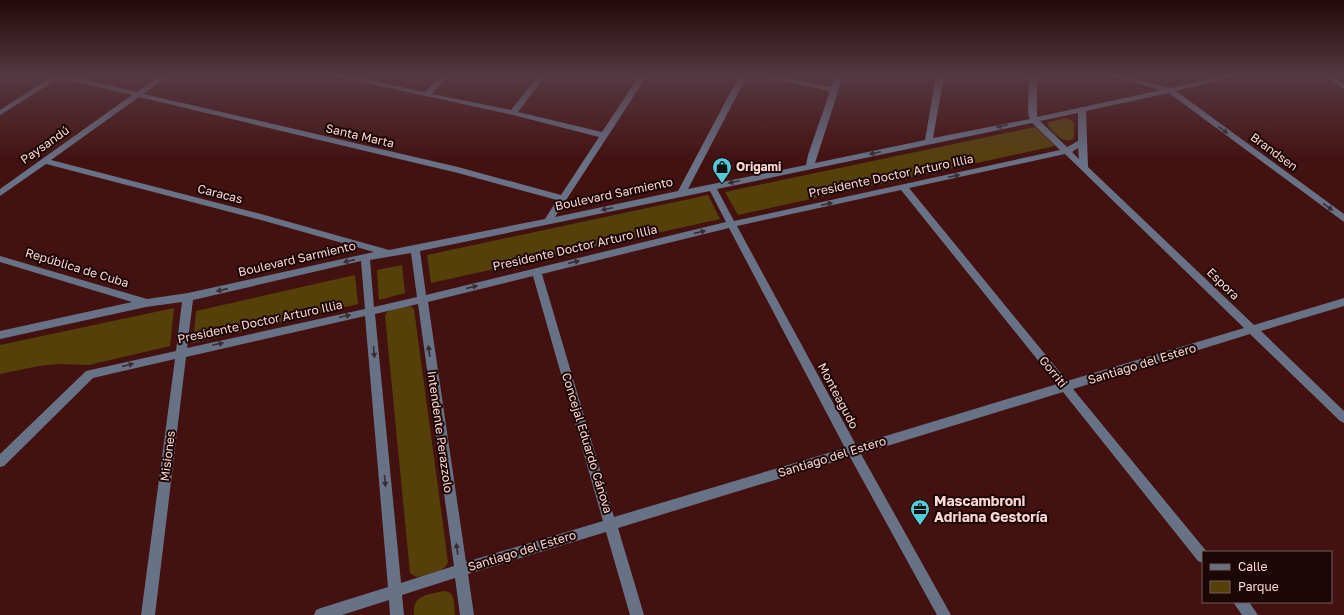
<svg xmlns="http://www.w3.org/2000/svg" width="1344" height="615" viewBox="0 0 1344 615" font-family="'Golos Text',sans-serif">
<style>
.green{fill:#56400a}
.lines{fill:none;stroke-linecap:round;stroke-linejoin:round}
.minor{fill:#687287;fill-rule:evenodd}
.oneway{fill:#372c33}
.labels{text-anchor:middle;stroke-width:4;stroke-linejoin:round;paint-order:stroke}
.street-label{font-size:12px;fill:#fbd8d5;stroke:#1c0606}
.poi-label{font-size:12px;font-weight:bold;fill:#fbd8d5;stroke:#1c0606;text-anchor:start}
.near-poi-label{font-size:14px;font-weight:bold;fill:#fbd8d5;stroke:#1c0606;text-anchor:start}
</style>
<rect width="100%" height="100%" fill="#431110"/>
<g class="green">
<path d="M1067 118 1074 122V138C1064 146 1053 132 1047 124L1048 122Z"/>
<path d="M1035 127 1055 146 738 215 725 192Z"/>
<path d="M708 195 720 219 431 283 427 255Z"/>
<path d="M402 265 405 293 379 300 377 270Z"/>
<path d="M355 275 358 304 193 343 196 311Z"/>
<path d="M409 305 414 309 448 562C444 573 427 576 416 577L410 573 385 315 389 310Z"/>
<path d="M174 308 170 346 89 365 59 364 39 366 0 374V345Z"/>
<path d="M444 591C456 591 454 606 455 615H414C412 594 428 595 444 591Z"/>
</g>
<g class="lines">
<g class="minor">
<path d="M53 76H70L137 92 159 76H167L144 94 458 167 561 195 599 137 513 115 333 76H348L425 92 441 76H448L432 94 511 110 538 76H545L518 112 602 132 639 76H647L555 217 678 191 739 76H747L688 189 806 165 808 155 830 91 760 76H776L831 87 835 76H843L815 163 925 140 936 76H944L933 138 1030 119 1028 114 1029 76H1037V117L1161 90 1108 76H1121L1171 88 1223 76H1237L1176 91 1344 214V222L1169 93 1086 111 1088 167 1254 325 1344 298V306L1261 331 1344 411V423L1340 421 1250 334 1073 389 1207 552H1203V563L1198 561 1063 392 861 454 951 615H937L850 457 618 528 644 615H630L606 532 468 574 474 615H460L455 578 402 595 404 615H390L389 600 342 615H314L316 610 321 608 388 587 365 316 186 357 155 615H141L175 359 93 378 4 466 0 467V454L86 371 176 351 182 302 146 307 0 339V331L132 302 0 262V256L147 299 188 293 374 252 261 220 46 164 0 196V189L132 95 59 78 0 115V110ZM139 97 458 173 557 200 545 219 389 250 261 214 51 160ZM1078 113V141L1067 147 1040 121ZM1032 123 1060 150 734 221 717 189ZM1078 148 1079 159 1072 152ZM1065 154 1244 328 1067 381 909 188ZM901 190 1057 384 856 445 737 226ZM710 191 726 222 426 295 420 251ZM729 228 845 448 614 517 542 274ZM411 253 417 297 374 307 370 260ZM361 261 365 309 187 348 193 300ZM533 276 603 521 466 562 428 302ZM418 304 454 566 401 583 375 314Z"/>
<path d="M1324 76H1332L1344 84V89Z"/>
<path d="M1233 602H1249L1258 615H1242Z"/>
</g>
</g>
<defs><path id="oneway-solid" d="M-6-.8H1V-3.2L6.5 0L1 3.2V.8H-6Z"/></defs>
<g class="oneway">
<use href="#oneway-solid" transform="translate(1002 126) rotate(168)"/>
<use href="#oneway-solid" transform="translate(1223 130) rotate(36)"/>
<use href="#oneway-solid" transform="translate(875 153) rotate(168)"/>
<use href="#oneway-solid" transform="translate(954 176) rotate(-12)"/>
<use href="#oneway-solid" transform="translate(734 182) rotate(168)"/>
<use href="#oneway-solid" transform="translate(827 204) rotate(-12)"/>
<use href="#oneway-solid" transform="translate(1328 207) rotate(36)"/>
<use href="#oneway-solid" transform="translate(607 209) rotate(168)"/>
<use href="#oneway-solid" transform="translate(700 232) rotate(-13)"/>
<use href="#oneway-solid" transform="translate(349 261) rotate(167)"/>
<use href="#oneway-solid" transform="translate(574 262) rotate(-13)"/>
<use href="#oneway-solid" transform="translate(472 287) rotate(-14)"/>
<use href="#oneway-solid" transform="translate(222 290) rotate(167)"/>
<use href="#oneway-solid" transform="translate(345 316) rotate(-12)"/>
<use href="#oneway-solid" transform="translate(218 344) rotate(-12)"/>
<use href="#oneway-solid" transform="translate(429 351) rotate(-98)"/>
<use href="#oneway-solid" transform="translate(374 352) rotate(85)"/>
<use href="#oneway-solid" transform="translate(128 365) rotate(-13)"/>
<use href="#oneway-solid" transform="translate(385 481) rotate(85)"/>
<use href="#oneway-solid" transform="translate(457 549) rotate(-98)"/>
</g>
<linearGradient id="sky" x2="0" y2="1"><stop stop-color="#250909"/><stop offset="0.47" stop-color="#553842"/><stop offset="1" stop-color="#553842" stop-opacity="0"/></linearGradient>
<rect width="1344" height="162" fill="url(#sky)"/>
<defs>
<symbol id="shop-pin" viewBox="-11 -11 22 30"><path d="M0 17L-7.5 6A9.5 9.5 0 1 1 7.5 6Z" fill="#52cbd8" stroke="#1c0606"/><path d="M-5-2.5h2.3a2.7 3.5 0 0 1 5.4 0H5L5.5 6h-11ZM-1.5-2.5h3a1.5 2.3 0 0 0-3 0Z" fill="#111"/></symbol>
<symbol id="office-pin" viewBox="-11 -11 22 30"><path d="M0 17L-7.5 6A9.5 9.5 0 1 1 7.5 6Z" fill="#52cbd8" stroke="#1c0606"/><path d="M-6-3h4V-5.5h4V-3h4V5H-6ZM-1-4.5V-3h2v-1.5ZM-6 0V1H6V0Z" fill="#111"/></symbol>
</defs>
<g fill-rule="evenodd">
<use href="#shop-pin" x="711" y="156" width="22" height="30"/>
<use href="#office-pin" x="909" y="498" width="22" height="30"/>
</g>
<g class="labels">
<g class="street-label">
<text transform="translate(360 136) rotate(13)" y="4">Santa Marta</text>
<text transform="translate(45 145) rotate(-35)" y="4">Paysandú</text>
<text transform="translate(1274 152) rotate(36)" y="4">Brandsen</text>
<text transform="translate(891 176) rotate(-12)" y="4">Presidente Doctor Arturo Illia</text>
<text transform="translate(220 194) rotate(14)" y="4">Caracas</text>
<text transform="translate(614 194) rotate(-12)" y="4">Boulevard Sarmiento</text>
<text transform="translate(575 248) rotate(-13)" y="4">Presidente Doctor Arturo Illia</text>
<text transform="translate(297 259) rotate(-13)" y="4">Boulevard Sarmiento</text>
<text transform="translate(77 268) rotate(17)" y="4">República de Cuba</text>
<text transform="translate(1223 284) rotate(44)" y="4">Espora</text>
<text transform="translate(260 322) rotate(-12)" y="4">Presidente Doctor Arturo Illia</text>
<text transform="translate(1142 364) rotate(-17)" y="4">Santiago del Estero</text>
<text transform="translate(1053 372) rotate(51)" y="4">Gorriti</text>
<text transform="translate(838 396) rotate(62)" y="4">Monteagudo</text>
<text transform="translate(440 432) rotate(82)" y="4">Intendente Perazzolo</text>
<text transform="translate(587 443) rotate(73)" y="4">Concejal Eduardo Cánova</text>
<text transform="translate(168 456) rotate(-83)" y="4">Misiones</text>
<text transform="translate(832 457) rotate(-17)" y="4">Santiago del Estero</text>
<text transform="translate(522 551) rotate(-17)" y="4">Santiago del Estero</text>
</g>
<g class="poi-label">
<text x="736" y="171">Origami</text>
</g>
<g class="near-poi-label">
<text x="934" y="506">Mascambroni<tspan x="934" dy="16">Adriana Gestoría</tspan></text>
</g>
</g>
<rect x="1202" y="551" width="130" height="52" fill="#1c0606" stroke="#755a59"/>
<rect x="1210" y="564" width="20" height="6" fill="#687287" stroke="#755a59"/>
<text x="1238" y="571" font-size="12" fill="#fbd8d5">Calle</text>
<rect x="1210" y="581" width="20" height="12" fill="#56400a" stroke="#755a59"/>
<text x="1238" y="591" font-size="12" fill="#fbd8d5">Parque</text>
</svg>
